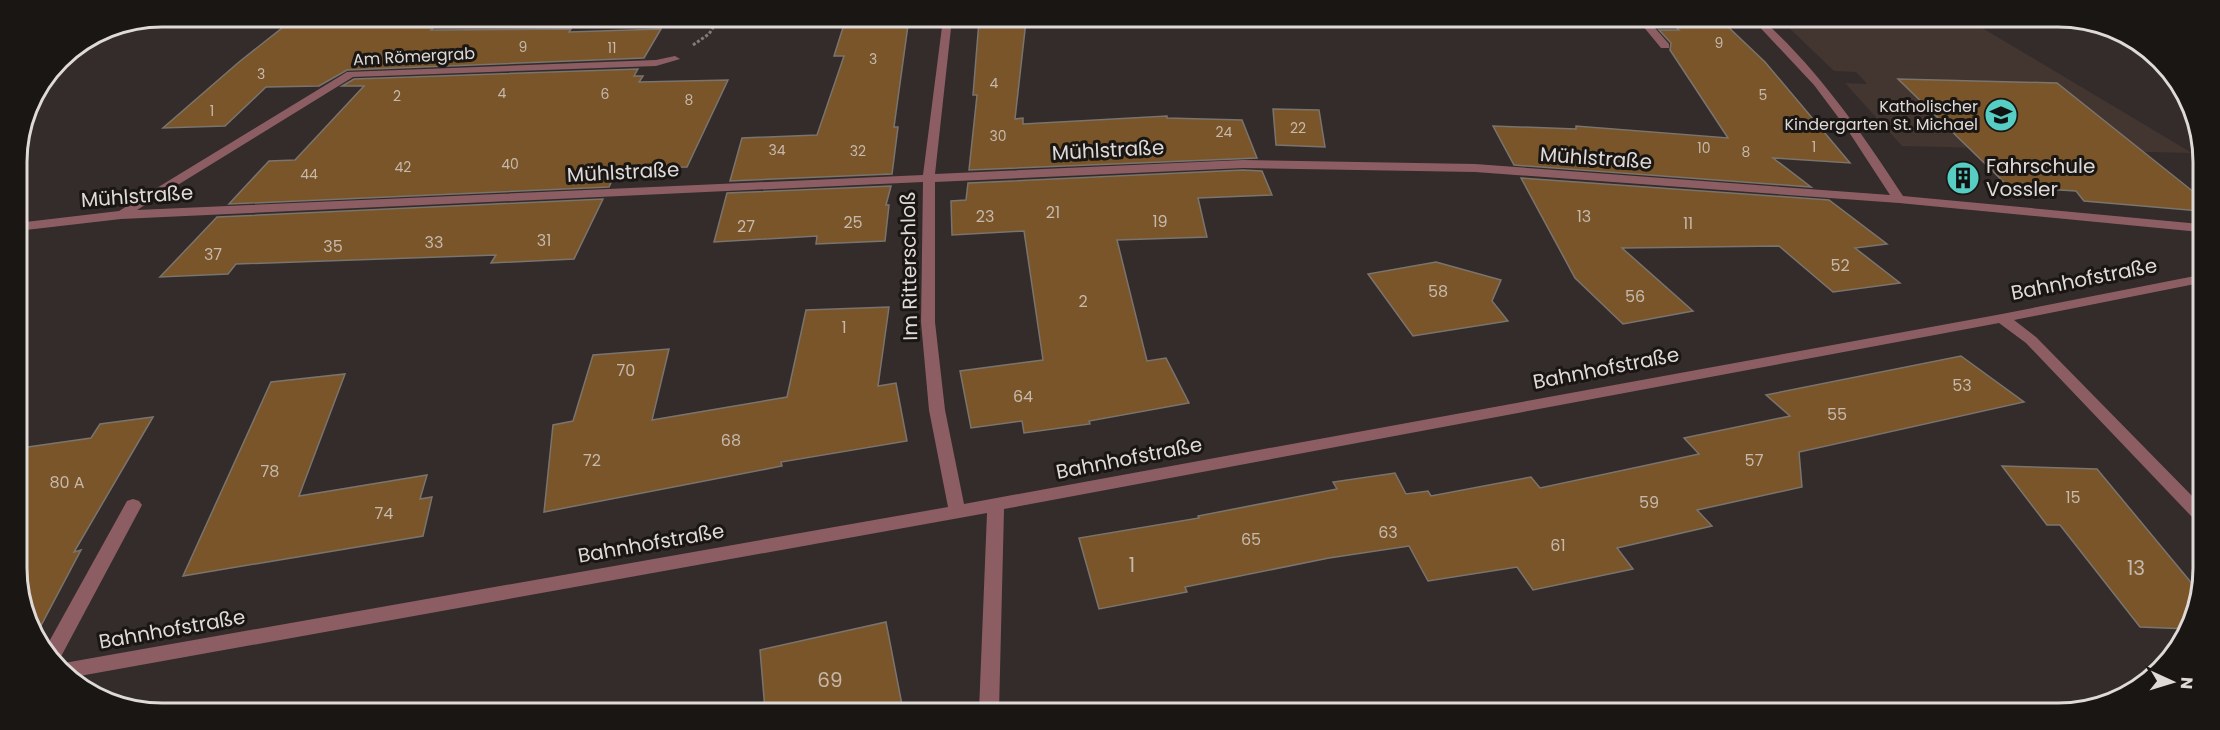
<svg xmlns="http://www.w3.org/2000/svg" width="2220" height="730" viewBox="0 0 2220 730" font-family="Poppins,sans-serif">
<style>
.built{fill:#433530}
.building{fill:#795529;stroke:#7a746e;stroke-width:1.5}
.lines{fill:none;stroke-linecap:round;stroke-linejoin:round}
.path{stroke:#817b79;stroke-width:3;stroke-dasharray:3 2;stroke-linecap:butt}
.minor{fill:#8c5e64;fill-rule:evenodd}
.labels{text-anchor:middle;stroke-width:6;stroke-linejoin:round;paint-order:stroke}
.far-number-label{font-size:14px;fill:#c6b9ac}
.far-street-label{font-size:16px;fill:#dfdad8;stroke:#191614}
.far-poi-label{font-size:16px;fill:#dfdad8;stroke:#191614;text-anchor:end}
.number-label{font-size:16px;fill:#c6b9ac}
.street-label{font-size:20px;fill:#dfdad8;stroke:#191614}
.poi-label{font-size:20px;fill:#dfdad8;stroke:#191614;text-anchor:start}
.near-number-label{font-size:20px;fill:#c6b9ac}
.rim{fill:none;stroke:#dfdad8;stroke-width:3}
</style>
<rect width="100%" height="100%" fill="#342c2a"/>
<path class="built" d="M1974 23 2192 153 1902 146 1845 83 1867 84 1856 72 1834 71 1787 26Z"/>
<g class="building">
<path d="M296 17H443L431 30 571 29 569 32 661 29 644 58 347 70 319 86 266 87 225 126 163 128 239 62Z"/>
<path d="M846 18H909L894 127H898L892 174 730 181 742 138 817 135 844 56H834Z"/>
<path d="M979 21H1026L1015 119 1023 118V124L1167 116V118L1242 120 1257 158 969 170 977 95H973Z"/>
<path d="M1672 23H1724L1765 62 1850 163 1773 158 1811 187 1514 165 1493 126 1576 129V126L1728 138 1670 50 1671 43 1659 30H1679Z"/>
<path d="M638 69 634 76H643L639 82 728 80 687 167 621 168 619 173 615 174 609 187 229 204 269 161 295 160 364 86H342L354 79Z"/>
<path d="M1898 79 2057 83 2200 197V211L2084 201 2076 191 2009 187Z"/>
<path d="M1273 109 1319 110 1325 147 1276 145Z"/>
<path d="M1243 170 1262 171 1272 195 1198 198 1207 237 1117 240 1147 361 1166 358 1189 403 1089 421 1090 424 1024 433 1022 421 971 428 960 371 1043 360 1024 231 952 235 951 201 966 200 968 183Z"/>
<path d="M1521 178 1829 200 1887 244 1855 248 1900 283 1833 292 1779 246 1622 248 1693 311 1623 324 1575 278Z"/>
<path d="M891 186 886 205H889L885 241 816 244 817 236 714 242 727 193Z"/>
<path d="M603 199 574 259 491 263 496 255 236 264 228 274 160 277 217 217Z"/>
<path d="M1436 262 1501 280 1492 301 1508 321 1413 336 1368 274Z"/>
<path d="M889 307 878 386 896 383 907 441 781 462 782 466 544 512 553 425 573 421 593 355 669 349 652 420 787 397 806 310Z"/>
<path d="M1961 356 2024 402 1799 452 1802 487 1697 510 1712 526 1617 548 1633 569 1533 590 1517 567 1428 581 1409 546 1329 558 1185 587 1187 592 1099 609 1079 538 1199 518 1198 516 1337 489 1333 482 1395 473 1406 494 1428 491 1431 496 1531 477 1540 488 1699 454 1684 438 1790 416 1766 395Z"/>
<path d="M345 374 299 496 427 475 420 499 432 497 423 536 183 576 271 382Z"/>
<path d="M153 417 74 552 81 550 37 633 19 596 18 461 28 447 91 438 100 424Z"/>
<path d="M2002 466 2097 469 2199 592 2198 606 2188 629 2140 627 2060 525H2047Z"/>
<path d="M886 622 903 710H765L760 650Z"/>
</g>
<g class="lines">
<path class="path" d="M693 45 709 34 719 18"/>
<g class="minor">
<path d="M943 19H952L935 174 1243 160 1475 164 1890 195 1847 129 1814 85 1754 21H1764C1820 72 1862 133 1903 196L2200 224V232L1899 203 1475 172 1243 168 935 182V322L945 410 964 504 2002 314 2200 275V283L2014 320 2036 337 2199 503V520L2193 518 2026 343 1999 323 1004 509 999 711H979L987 513 74 677 56 666 64 663 948 507 929 410 921 322 923 182 121 219 17 231V223L119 211 347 72 656 60 675 56 680 59 656 66 353 77 137 210 923 175Z"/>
<path d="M1638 20H1648L1669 44V48H1661Z"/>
<path d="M133 499 139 501 142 505 57 664 54 665 45 649 127 501Z"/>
</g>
</g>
<defs>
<symbol id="school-disc" viewBox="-11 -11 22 22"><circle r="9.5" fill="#56cec3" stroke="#191614"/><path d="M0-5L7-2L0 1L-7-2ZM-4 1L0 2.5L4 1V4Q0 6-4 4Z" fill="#111"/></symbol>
<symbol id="building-disc" viewBox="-11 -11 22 22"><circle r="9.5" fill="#56cec3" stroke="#191614"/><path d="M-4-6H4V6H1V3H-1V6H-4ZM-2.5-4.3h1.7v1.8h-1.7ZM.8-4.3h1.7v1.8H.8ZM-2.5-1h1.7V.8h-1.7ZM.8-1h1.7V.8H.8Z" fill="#111"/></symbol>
</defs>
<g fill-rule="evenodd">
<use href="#school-disc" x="1982" y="96" width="38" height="38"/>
<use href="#building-disc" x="1944" y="159" width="38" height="38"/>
</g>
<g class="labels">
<g class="far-number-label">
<text x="1719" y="48">9</text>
<text x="523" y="52">9</text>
<text x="612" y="53">11</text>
<text x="873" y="64">3</text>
<text x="261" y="79">3</text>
<text x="994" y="88">4</text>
<text x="502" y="98">4</text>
<text x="605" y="99">6</text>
<text x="1763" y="100">5</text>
<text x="397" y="101">2</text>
<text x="689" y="105">8</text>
<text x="212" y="116">1</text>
<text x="1298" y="133">22</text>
<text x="1224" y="137">24</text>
<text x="998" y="141">30</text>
<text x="1814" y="152">1</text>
<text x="1704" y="153">10</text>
<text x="777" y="155">34</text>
<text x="858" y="156">32</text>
<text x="1746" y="157">8</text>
<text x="510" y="169">40</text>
<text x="403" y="172">42</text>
<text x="309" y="179">44</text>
</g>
<g class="far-street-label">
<text transform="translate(414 56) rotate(-3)" y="6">Am Römergrab</text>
</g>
<g class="far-poi-label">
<text x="1978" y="112">Katholischer<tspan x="1978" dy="18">Kindergarten St. Michael</tspan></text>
</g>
<g class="number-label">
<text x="1053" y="218">21</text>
<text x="985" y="222">23</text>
<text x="1584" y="222">13</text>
<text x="1160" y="227">19</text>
<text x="853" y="228">25</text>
<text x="1688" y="229">11</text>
<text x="746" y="232">27</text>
<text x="544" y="246">31</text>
<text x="434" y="248">33</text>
<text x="333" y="252">35</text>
<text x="213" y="260">37</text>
<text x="1840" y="271">52</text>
<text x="1438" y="297">58</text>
<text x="1635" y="302">56</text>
<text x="1083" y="307">2</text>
<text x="844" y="333">1</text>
<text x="626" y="376">70</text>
<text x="1962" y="391">53</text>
<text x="1023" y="402">64</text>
<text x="1837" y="420">55</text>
<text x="731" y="446">68</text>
<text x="592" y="466">72</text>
<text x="1754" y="466">57</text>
<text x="270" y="477">78</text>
<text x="67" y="488">80 A</text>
<text x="2073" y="503">15</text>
<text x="1649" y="508">59</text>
<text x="384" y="519">74</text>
<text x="1388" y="538">63</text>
<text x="1251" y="545">65</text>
<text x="1558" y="551">61</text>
</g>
<g class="street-label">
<text transform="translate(1108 150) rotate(-3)" y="7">Mühlstraße</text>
<text transform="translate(1596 158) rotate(4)" y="7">Mühlstraße</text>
<text transform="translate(623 172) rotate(-3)" y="7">Mühlstraße</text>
<text transform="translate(137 196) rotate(-4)" y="7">Mühlstraße</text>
<text transform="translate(909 266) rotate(-91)" y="7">Im Ritterschloß</text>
<text transform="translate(2084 279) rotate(-11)" y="7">Bahnhofstraße</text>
<text transform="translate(1606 368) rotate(-11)" y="7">Bahnhofstraße</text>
<text transform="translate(1129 458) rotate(-11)" y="7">Bahnhofstraße</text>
<text transform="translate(651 543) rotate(-10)" y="7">Bahnhofstraße</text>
<text transform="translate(172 629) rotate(-10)" y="7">Bahnhofstraße</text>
</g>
<g class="poi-label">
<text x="1986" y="173">Fahrschule<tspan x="1986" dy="23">Vossler</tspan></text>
</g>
<g class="near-number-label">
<text x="1132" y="572">1</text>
<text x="2136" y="575">13</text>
<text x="830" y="687">69</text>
</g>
</g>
<path d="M0 0H2220V730H0ZM162 27H2058A135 135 0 0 1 2193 162V568A135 135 0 0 1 2058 703H162A135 135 0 0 1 27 568V162A135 135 0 0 1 162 27Z" fill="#191614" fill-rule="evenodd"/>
<path class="rim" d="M162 27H2058A135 135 0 0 1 2193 162V568A135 135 0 0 1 2058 703H162A135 135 0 0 1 27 568V162A135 135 0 0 1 162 27Z"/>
<g transform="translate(2172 682) rotate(94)" stroke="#191614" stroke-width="4.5" paint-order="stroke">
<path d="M0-4.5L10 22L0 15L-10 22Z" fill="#dfdad8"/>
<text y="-9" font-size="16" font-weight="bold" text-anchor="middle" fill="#dfdad8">N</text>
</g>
</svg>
